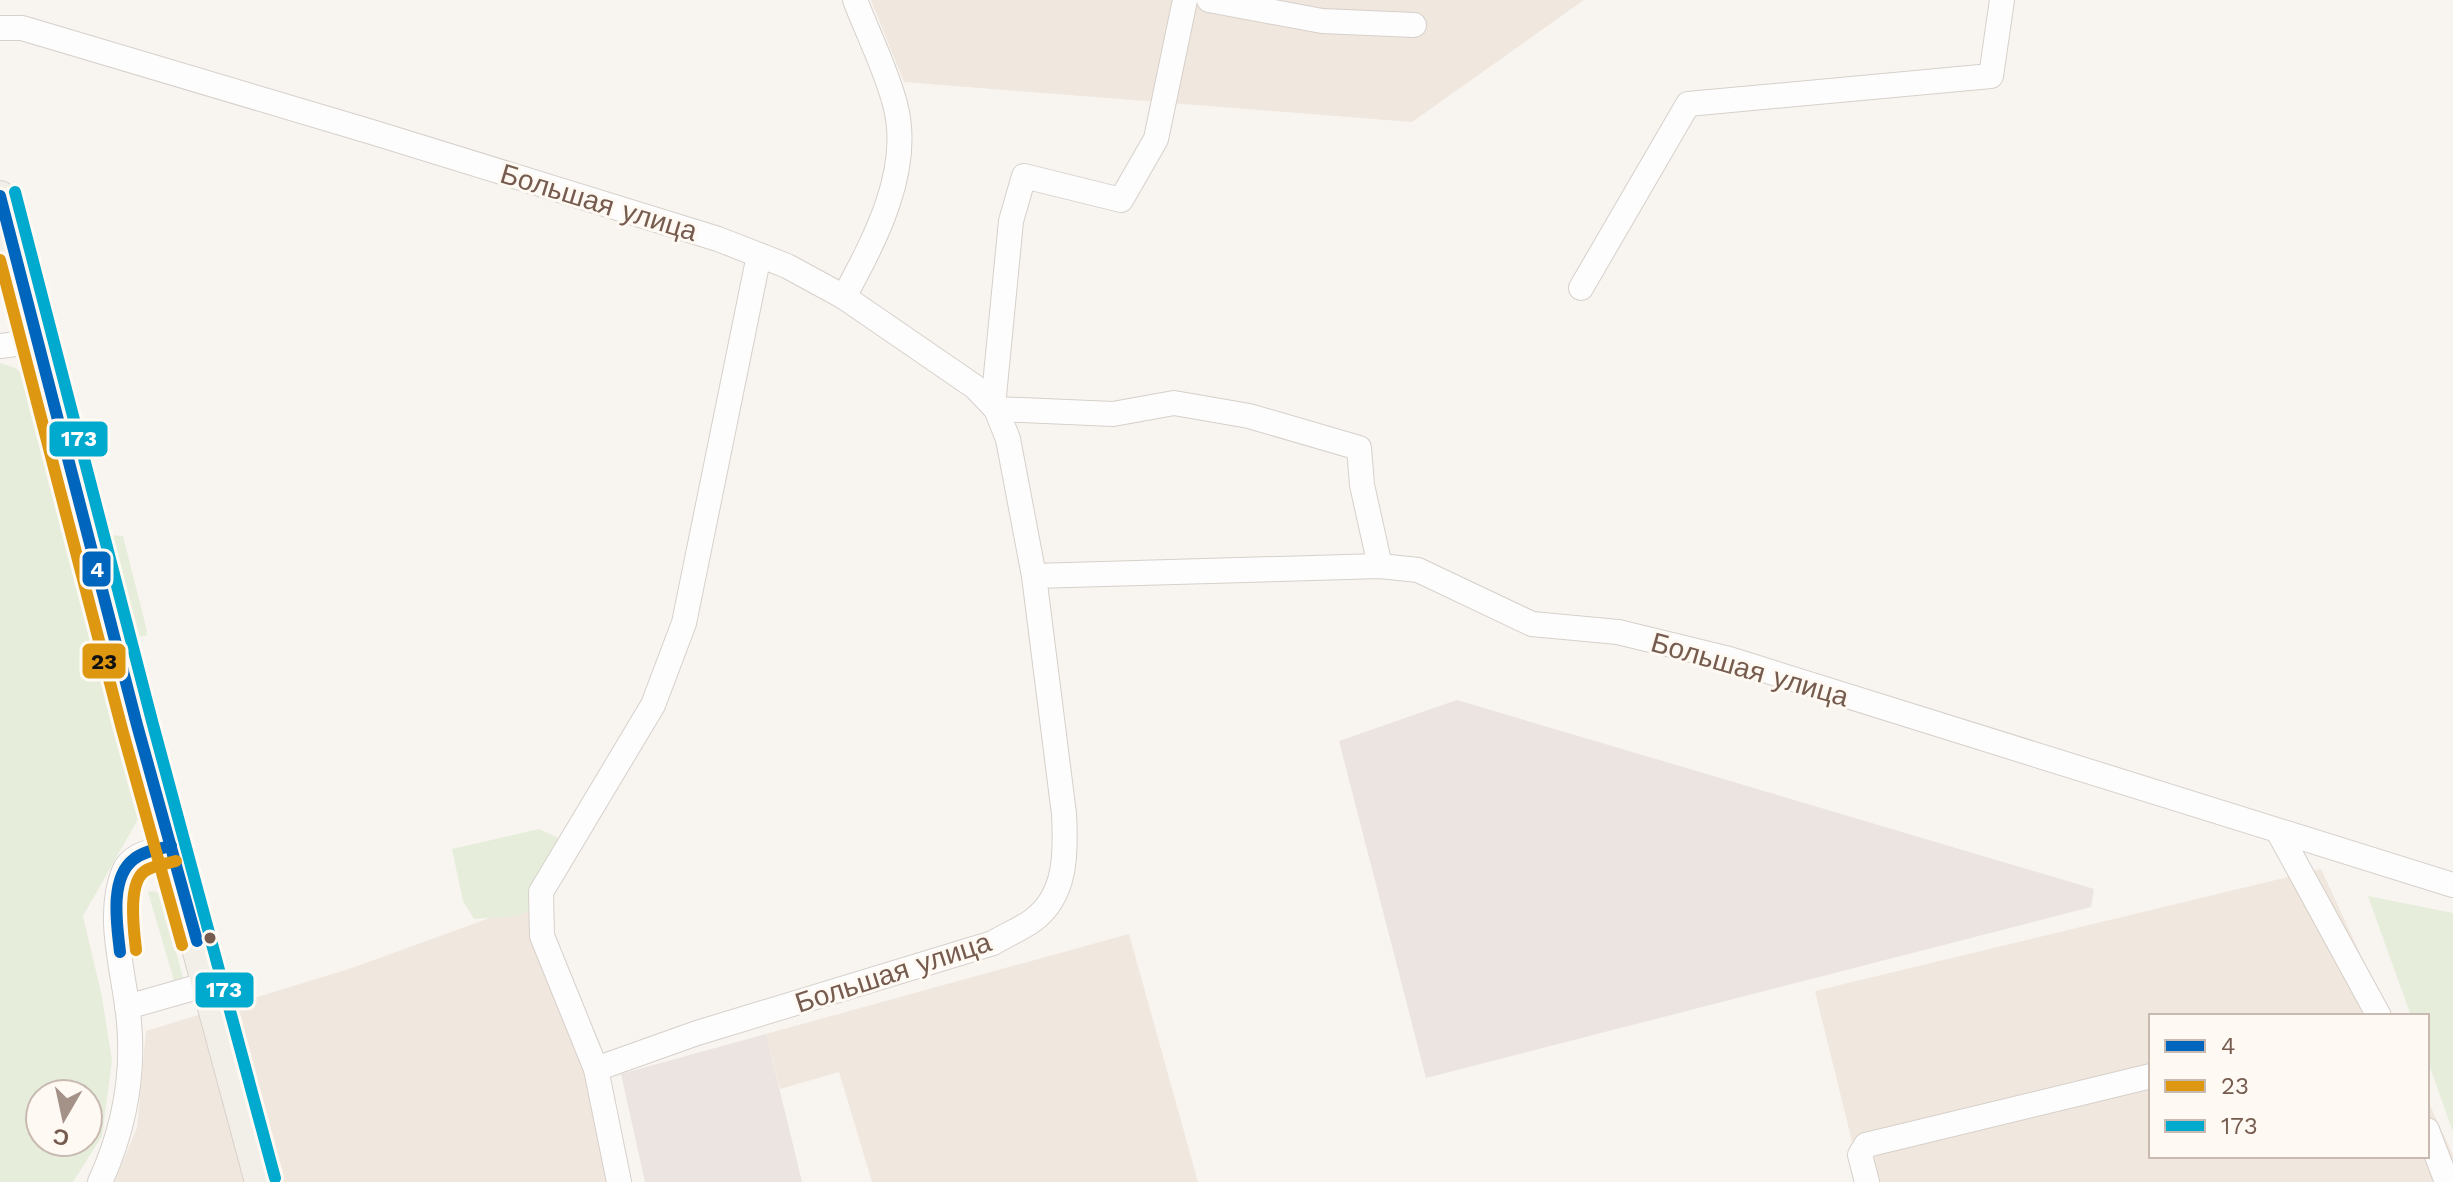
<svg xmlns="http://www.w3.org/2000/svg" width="2453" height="1182" viewBox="0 0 2453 1182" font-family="'Work Sans',sans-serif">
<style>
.residential{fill:#f0e7de}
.industrial{fill:#ebe4e0}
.green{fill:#e6eedb;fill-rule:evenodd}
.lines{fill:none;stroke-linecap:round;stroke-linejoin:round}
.minor-casing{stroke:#d6d0ca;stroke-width:26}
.major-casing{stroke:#d9d1cc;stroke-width:32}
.minor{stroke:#fefdfd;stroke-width:24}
.major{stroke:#f2eee8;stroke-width:30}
.bus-1-casing{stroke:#fef9f2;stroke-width:18}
.bus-2-casing{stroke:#fef9f2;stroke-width:18}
.bus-3-casing{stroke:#fef9f2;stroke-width:18}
.bus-1{stroke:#0065bd;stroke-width:12}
.bus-2{stroke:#dd9710;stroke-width:12}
.bus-3{stroke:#00a9ce;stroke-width:12}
.bus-dot{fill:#765b4f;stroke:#fef9f2;stroke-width:3}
.labels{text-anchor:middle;stroke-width:6;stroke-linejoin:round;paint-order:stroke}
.street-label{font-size:28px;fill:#765b4f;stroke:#fef9f2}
.line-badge{stroke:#fef9f2;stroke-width:3}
.badge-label{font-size:22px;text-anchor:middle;font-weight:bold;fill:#fff}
.pale-badge-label{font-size:22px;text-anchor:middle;font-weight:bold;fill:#111}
</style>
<rect width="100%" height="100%" fill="#f8f4f0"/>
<g class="residential">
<path d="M871 0H1584L1412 122 904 82Z"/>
<path d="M2321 869 2389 1016H2151V1156H2427V1099L2453 1155V1182H1862L1815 991Z"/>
<path d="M526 905 590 1068 612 1182H111L115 1180 137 1128 146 1031 349 969Z"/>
<path d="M1129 934 1198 1182H872L839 1072 780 1089 766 1034Z"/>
</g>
<g class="industrial">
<path d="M1457 700 2094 889 2091 907 1426 1078 1339 741Z"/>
<path d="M766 1034 802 1182H645L621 1074Z"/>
</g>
<g class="green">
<path d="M0 363 15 368 29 378 141 814 83 916 102 997 112 1061 102 1136 73 1182H0ZM40 1094H88V1142H40Z"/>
<path d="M110 535 123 536 147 631 146 636H137Z"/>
<path d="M539 829 563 840 533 909 516 916 474 919 463 901 452 849Z"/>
<path d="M153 891 159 893 183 977 175 984 148 892Z"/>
<path d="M2368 896 2453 913V1132L2427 1059V1016H2411Z"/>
</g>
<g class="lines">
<defs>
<g id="minor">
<path d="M1209 0 1322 21 1414 25"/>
<path d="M0 28H22L375 133 718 239 787 266 844 297 975 387 996 409 1008 439 1034 576 1064 814C1066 852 1067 896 1032 921 1021 929 1006 935 993 943L697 1033 596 1069"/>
<path d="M1581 288 1688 104 1991 76 2002 0"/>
<path d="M844 297C874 241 913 170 895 104 886 69 868 34 855 0"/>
<path d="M0 346 39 341"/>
<path d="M993 406 1011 221 1024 176 1121 200 1156 139 1185 0"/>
<path d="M996 409 1113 414 1174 403 1249 416 1359 448 1362 485 1380 566"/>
<path d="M1034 576 1380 566 1418 570 1532 624 1618 632 1729 659 2453 885"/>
<path d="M2279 833 2379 1016"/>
<path d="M127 1007 208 984"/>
<path d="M2427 1130 2447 1182"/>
<path d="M100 1182C123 1132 134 1077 129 1022 125 974 105 918 124 871 132 853 154 851 171 846"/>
<path d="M619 1182 596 1069 542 936 541 892 653 705 684 623 759 255"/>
<path d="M1867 1182 1860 1155 1866 1145 2151 1076"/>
</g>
<path id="major" d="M0 196 137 725 260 1182"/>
</defs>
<use href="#minor" class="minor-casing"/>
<use href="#major" class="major-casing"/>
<use href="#minor" class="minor"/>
<use href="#major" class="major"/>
<defs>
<g id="bus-1">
<path d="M0 196 137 725 197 941"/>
<path d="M120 952C117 925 109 878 134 859 144 851 159 849 171 846"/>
</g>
<g id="bus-2">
<path d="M0 260 122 729 182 945"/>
<path d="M136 950C134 931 127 883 145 871 154 865 166 864 176 861"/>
</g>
<path id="bus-3" d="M15 192 152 721 275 1178"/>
</defs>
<use href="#bus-1" class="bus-1-casing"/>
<use href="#bus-2" class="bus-2-casing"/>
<use href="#bus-3" class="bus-3-casing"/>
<use href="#bus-1" class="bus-1"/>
<use href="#bus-2" class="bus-2"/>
<use href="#bus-3" class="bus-3"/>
</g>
<circle class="bus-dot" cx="210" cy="938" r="7"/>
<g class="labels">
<g class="street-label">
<text transform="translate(599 202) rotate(17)" y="10">Большая улица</text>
<text transform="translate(1750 669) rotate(16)" y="10">Большая улица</text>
<text transform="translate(893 972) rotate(-18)" y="10">Большая улица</text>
</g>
</g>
<g class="line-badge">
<rect x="48" y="420" width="61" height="38" rx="8" fill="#00a9ce"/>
<rect x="81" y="550" width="31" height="38" rx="8" fill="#0065bd"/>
<rect x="81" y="642" width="46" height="38" rx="8" fill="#dd9710"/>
<rect x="194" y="971" width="61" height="38" rx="8" fill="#00a9ce"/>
</g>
<g class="badge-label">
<text x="79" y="446">173</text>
<text x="97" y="577">4</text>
<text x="224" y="997">173</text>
</g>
<g class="pale-badge-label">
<text x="104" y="669">23</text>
</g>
<rect x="2149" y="1014" width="280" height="144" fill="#fef9f2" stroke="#c8bab1" stroke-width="2"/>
<rect x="2165" y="1040" width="40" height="12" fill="#0065bd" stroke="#c8bab1" stroke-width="2"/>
<text x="2221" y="1054" font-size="24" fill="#765b4f">4</text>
<rect x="2165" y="1080" width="40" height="12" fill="#dd9710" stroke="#c8bab1" stroke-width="2"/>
<text x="2221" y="1094" font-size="24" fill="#765b4f">23</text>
<rect x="2165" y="1120" width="40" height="12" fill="#00a9ce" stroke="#c8bab1" stroke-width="2"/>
<text x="2221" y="1134" font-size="24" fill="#765b4f">173</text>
<g transform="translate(64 1118) rotate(189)"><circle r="38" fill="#fef9f2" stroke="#c8bab1" stroke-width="2"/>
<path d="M0-6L14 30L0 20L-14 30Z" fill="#a49187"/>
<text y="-12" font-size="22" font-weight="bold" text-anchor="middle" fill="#765b4f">С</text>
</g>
</svg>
